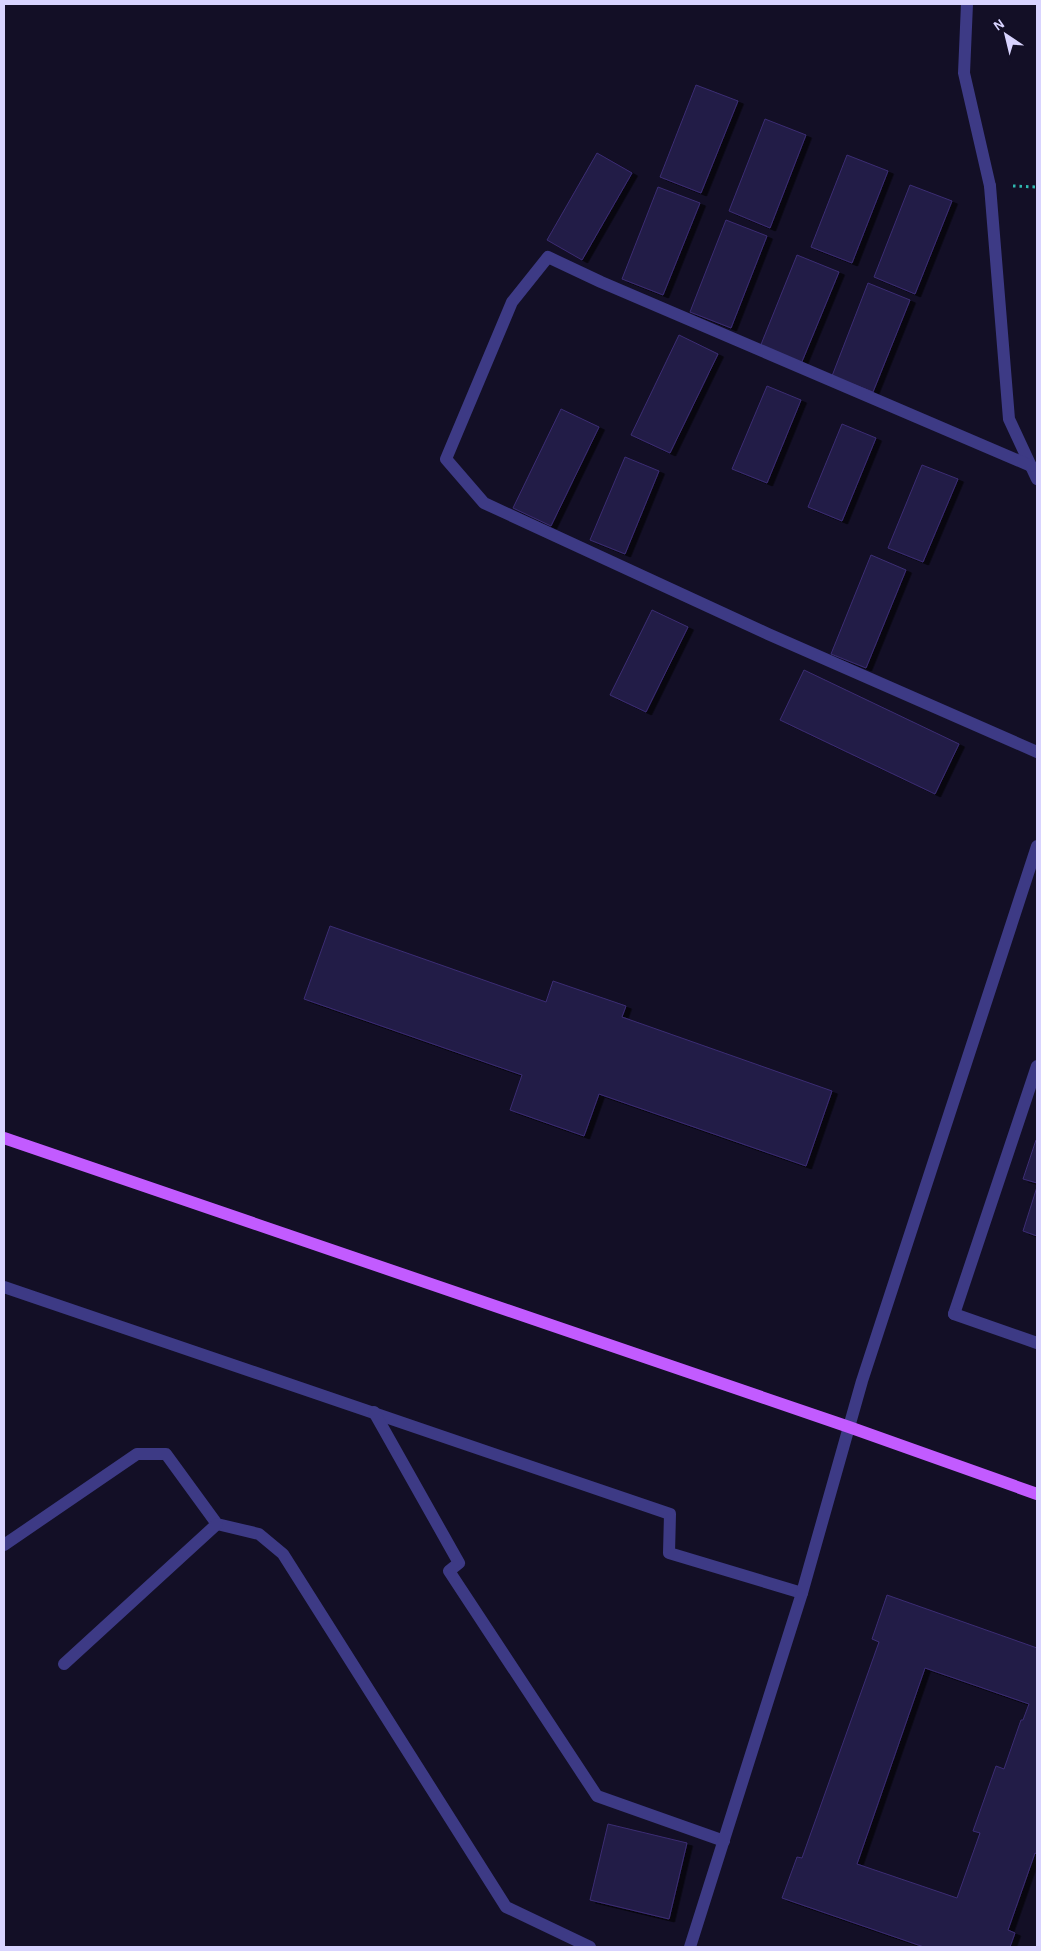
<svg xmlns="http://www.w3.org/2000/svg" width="1041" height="1951" viewBox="0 0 1041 1951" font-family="'Alegreya Sans',sans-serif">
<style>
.building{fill:#241b47;stroke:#3b2d73;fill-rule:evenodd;filter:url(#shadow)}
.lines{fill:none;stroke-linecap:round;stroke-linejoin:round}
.path{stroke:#2fb8b0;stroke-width:3;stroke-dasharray:2.5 4;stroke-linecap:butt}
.lane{stroke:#3d3a85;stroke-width:12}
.street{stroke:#3d3a85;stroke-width:12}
.primary{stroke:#c25bff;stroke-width:12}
</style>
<defs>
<filter id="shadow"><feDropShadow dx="5.5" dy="3" stdDeviation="0" flood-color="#0009"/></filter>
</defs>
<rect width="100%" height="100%" fill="#130f26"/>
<g class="building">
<path d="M696 85 738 101 701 193 660 177Z"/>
<path d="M765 119 806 135 770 228 729 211Z"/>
<path d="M597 153 632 173 582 260 547 240Z"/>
<path d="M847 155 888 171 852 263 811 247Z"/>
<path d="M910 185 952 201 915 294 874 277Z"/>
<path d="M658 187 700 203 663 295 622 279Z"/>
<path d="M726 220 767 236 731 328 690 312Z"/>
<path d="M797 255 839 272 801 364 760 347Z"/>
<path d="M868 283 910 300 873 392 832 376Z"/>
<path d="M679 335 718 354 670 453 631 435Z"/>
<path d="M767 386 801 400 767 483 732 469Z"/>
<path d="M561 409 599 427 551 526 513 508Z"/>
<path d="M842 424 876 438 842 521 808 507Z"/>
<path d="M625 457 659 471 625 554 590 540Z"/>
<path d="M922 465 958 479 923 562 888 548Z"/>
<path d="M871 555 906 570 866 668 831 654Z"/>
<path d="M652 610 688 627 646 712 610 695Z"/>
<path d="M804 670 959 744 935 794 780 720Z"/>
<path d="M330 926 546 1002 553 981 626 1006 622 1017 832 1091 806 1166 599 1094 584 1136 510 1110 522 1075 304 999Z"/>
<path d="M1036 1140 1037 1141V1183L1023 1179Z"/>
<path d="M1037 1187V1236L1023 1231Z"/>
<path d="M887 1595 1037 1648V1854L1035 1853 1008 1930 1015 1933 1010 1947H924L782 1898 797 1857 802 1858 879 1642 872 1639ZM925 1668 1029 1704 1023 1720H1021L1004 1769 996 1766 973 1831 980 1833 957 1898 857 1864Z"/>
<path d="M608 1824 687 1843 669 1919 590 1900Z"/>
</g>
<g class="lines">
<path class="path" d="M1013 186 1037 187"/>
<g class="lane">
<path d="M967 4 964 73 990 186"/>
<path d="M954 1314 1037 1066"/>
</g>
<g class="street">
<path d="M990 186 1009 419 1037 479"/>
<path d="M1031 466 601 282 548 257 512 302 446 459 484 503 768 634 1037 752"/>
<path d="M4 1287 670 1514 669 1553 802 1593"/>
<path d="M954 1314 1037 1343"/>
<path d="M374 1412 459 1563 449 1571 597 1796 724 1841"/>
<path d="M4 1545 137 1454H166L217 1524 259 1534 283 1554 506 1907 590 1947"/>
<path d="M64 1664 217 1524"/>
<path d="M690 1947 802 1593 862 1381 1037 846"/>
</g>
<path class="primary" d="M4 1138 849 1427 1037 1494"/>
</g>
<rect width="1041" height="1951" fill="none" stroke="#d9d4ff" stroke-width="10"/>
<g transform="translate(1006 35) rotate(325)" stroke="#130f26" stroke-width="4" paint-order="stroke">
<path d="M0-4L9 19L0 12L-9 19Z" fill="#d9d4ff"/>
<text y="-8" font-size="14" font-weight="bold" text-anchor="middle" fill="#d9d4ff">N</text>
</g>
</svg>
